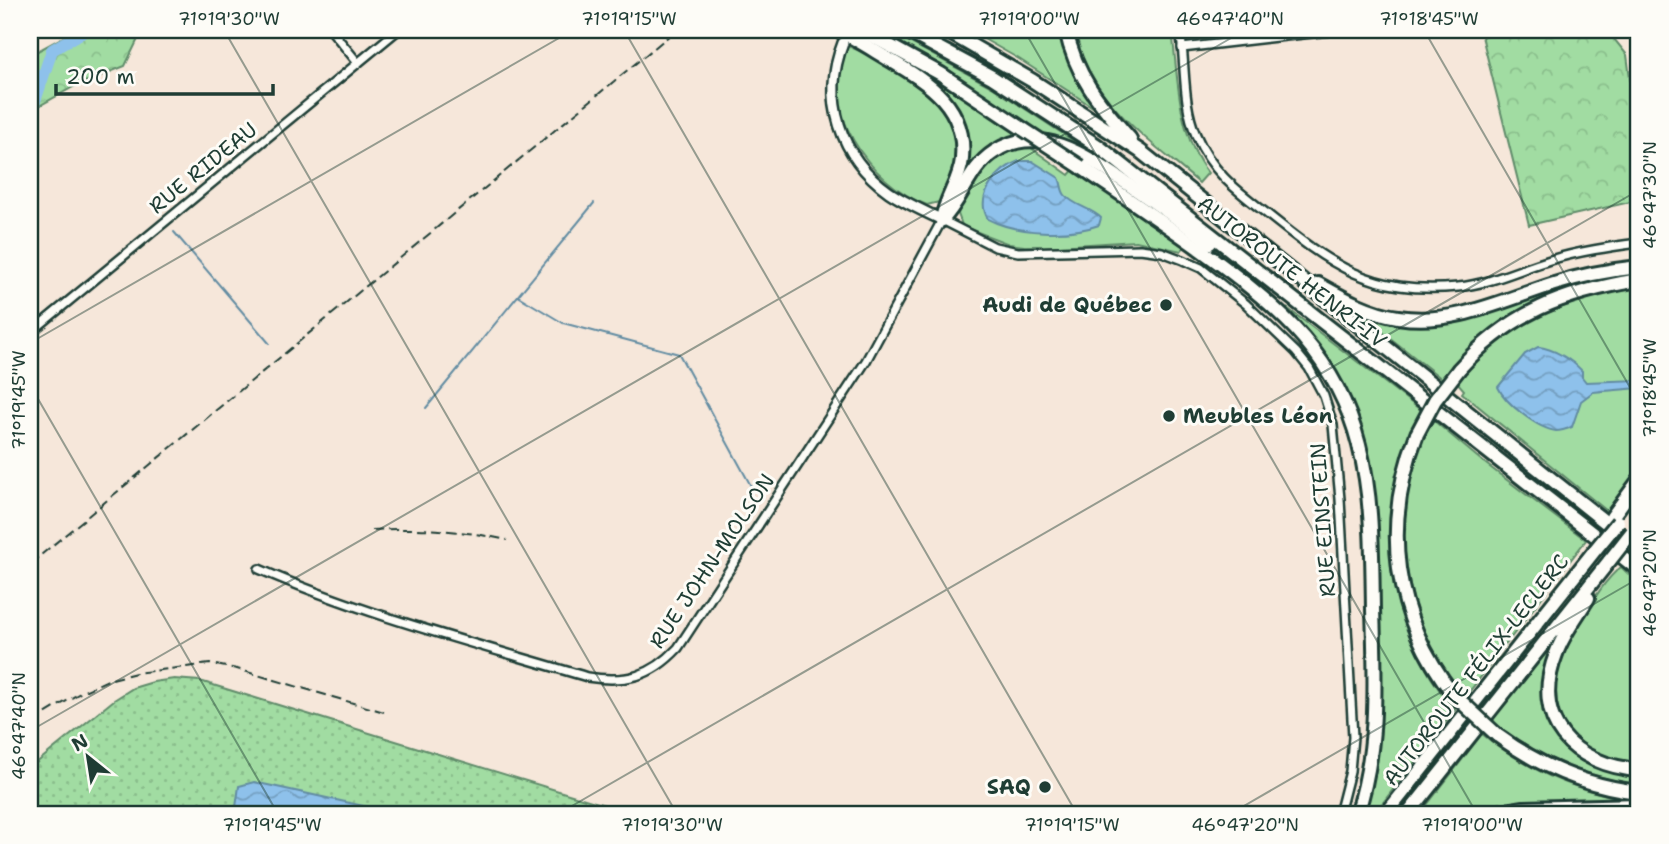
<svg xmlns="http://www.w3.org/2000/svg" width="1669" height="844" viewBox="0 0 1669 844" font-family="'Shantell Sans',sans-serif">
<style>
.grass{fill:#a1dca2;stroke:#608c6b;stroke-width:2}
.forest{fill:url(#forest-crowns);stroke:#608c6b;stroke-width:2}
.park{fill:url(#park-dots);stroke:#608c6b;stroke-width:2}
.water{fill:url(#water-waves);stroke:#628ca2;stroke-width:2}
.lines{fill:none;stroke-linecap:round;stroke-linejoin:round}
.stream{stroke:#628ca2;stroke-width:2}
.river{stroke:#8ec1eb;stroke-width:12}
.minor-casing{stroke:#1f3d34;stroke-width:12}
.tertiary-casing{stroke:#1f3d34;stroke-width:14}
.motorway-casing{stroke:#1f3d34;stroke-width:18}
.minor{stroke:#fdfcf7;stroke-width:7}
.tertiary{stroke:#fdfcf7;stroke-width:9}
.motorway{stroke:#fdfcf7;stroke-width:12}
.rail{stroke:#1f3d34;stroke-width:2;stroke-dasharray:10 5;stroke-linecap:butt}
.motorway-bridge-casing{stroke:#1f3d34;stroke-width:18;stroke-linecap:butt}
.motorway-bridge{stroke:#fdfcf7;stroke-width:12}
.ticks{fill:none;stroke:#1f3d34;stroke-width:2;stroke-opacity:0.45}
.poi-dot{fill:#1f3d34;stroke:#fdfcf7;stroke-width:2.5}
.labels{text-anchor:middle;stroke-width:6;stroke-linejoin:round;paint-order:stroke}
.street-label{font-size:21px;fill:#1f3d34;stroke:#fdfcf7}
.poi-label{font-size:21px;font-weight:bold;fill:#1f3d34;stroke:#fdfcf7;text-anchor:end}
.neatline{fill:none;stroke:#1f3d34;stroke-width:2.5}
.ticks-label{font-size:18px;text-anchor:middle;fill:#1f3d34}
</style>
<defs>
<pattern id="forest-crowns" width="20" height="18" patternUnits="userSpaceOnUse" patternTransform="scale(1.75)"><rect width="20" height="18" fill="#a1dca2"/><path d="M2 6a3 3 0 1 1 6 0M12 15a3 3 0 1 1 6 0" fill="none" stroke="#8abe8c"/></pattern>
<pattern id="park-dots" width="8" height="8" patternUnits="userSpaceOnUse" patternTransform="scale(1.75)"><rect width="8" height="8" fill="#a1dca2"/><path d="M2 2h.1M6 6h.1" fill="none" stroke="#8abe8c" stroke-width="1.8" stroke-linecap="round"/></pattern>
<pattern id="water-waves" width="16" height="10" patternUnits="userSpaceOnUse" patternTransform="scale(1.75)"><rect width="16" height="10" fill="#8ec1eb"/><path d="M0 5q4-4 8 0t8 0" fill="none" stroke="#739ebf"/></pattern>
</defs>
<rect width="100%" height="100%" fill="#f6e7da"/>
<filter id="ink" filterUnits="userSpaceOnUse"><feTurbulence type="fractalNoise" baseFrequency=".0143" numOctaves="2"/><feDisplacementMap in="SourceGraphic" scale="14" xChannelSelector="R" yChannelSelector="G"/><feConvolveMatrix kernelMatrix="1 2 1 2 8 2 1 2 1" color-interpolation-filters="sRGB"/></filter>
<g filter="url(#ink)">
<g class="grass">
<path d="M968 30H1061L1069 61 1095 104 1093 107 1019 59Z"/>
<path d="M1076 30H1172C1178 78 1177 133 1208 173L1199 183C1151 141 1084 98 1076 30Z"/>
<path d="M904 39 992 87 1086 149 1085 152 1047 138 985 94 901 44Z"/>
<path d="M848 46C895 65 982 109 954 173 949 183 946 195 939 202L927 205C871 185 813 105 848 46Z"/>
<path d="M905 59 1025 137 970 171 965 169C965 155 968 138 964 124 957 94 928 76 903 61Z"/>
<path d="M1025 146 1031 148 1069 175 1074 169 1185 246 1181 251 1136 241 1043 247 1024 246 1009 244 967 228 962 225 958 214C966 180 992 153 1025 146Z"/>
<path d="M1585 281 1586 284C1521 303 1486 328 1442 379L1361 315 1363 312C1445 345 1507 300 1585 281Z"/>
<path d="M1639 287V468L1607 511 1462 393 1464 390 1457 382C1509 323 1563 300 1639 287Z"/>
<path d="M1287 308 1422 411C1370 507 1384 628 1455 710L1374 814H1362C1374 781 1379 748 1380 713L1375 518 1367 450 1354 410 1336 374 1322 351Z"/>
<path d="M1433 420 1482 461 1586 540 1466 696C1400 629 1383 500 1433 420Z"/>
<path d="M1621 567 1639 584V764C1548 749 1534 699 1580 623 1591 604 1604 580 1621 567Z"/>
<path d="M1560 634 1546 674 1563 743 1639 775V785C1585 777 1538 757 1495 724L1493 719Z"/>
<path d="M1482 734C1528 770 1569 789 1627 799V802L1490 808 1471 814H1420Z"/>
</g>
<g class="forest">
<path d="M76 30H135L139 37 125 66 75 86 30 111V55Z"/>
<path d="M1515 30H1610V34L1627 55 1636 123 1639 125V200L1529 225 1482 36Z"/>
</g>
<path class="park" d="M174 679 200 681 634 814H30V768L114 700 133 688 153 682Z"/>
<g class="water">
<path d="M1019 161H1032L1059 178C1062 184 1061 190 1065 195 1074 206 1091 208 1101 218L1099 225C1069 236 1016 234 988 219 974 196 998 169 1019 161Z"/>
<path d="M1538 347C1553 348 1572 360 1582 371V377L1586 382 1639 380V388L1593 392 1581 401 1572 427C1567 429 1561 431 1556 431 1538 429 1505 403 1498 387L1525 354Z"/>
<path d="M254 782 400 814H235L239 786Z"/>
</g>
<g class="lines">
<g class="stream">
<path d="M174 232 269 343"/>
<path d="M518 296 563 323 679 354 751 486 760 490"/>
<path d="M426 408 594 203"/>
</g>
<path class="river" d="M30 105 34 104 52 50 86 30"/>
<defs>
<g id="minor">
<path d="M331 30 358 63"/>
<path d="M1180 30C1186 64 1182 103 1196 135 1212 172 1235 189 1266 213 1331 265 1370 295 1458 287 1490 284 1520 269 1550 260 1580 251 1609 247 1639 243"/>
<path d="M1182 48 1339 30"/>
<path d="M30 333 398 30"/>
<path d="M259 569C364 615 477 644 587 677 626 683 651 677 678 648L866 361 942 220 995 247 1018 252 1140 249 1162 252 1183 260 1201 268 1246 304 1296 352 1309 368 1324 396 1333 425 1340 499 1353 737 1350 771 1339 814"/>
</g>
<path id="tertiary" d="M843 43C821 99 840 157 889 192 905 203 924 211 942 220"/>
<g id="motorway">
<path d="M838 30C856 39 873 50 890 60 929 83 967 107 962 159 960 181 945 198 942 220"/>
<path d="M861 30 941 74 1023 129"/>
<path d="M905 30 992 77 1098 146 1639 570"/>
<path d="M945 30 1033 81 1140 151 1639 549"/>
<path d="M1066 30C1076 77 1100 104 1130 139"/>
<path d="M1081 167C1125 197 1169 226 1212 258 1282 309 1337 358 1359 445 1373 499 1372 554 1373 609 1375 679 1379 747 1357 814"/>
<path d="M942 220C962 200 969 168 994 152 1042 119 1096 163 1135 189 1161 207 1186 224 1210 243"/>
<path d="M1318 284C1343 298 1369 313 1398 317 1453 326 1503 300 1554 284 1582 275 1610 270 1639 267"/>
<path d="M1459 369C1510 312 1565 292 1639 280"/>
<path d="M1417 434C1381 526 1393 617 1454 695"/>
<path d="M1612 517 1639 480"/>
<path d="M1639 523V522"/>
<path d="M1588 598C1577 616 1563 634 1556 654 1530 721 1573 765 1639 770"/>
<path d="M1497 735C1539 766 1586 786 1639 792"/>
<path d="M1386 814 1595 550"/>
<path d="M1408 814 1610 560"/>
<path d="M1487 814 1524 808 1639 805"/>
</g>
</defs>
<use href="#minor" class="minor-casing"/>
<use href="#tertiary" class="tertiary-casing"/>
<use href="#motorway" class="motorway-casing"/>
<use href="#minor" class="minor"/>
<use href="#tertiary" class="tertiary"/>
<use href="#motorway" class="motorway"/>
<g class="rail">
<path d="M372 530C419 527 461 530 507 540"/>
<path d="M30 564 676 30"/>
<path d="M33 721 80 693 108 680 136 673 210 664 237 669 384 712"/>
</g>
<defs>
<g id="motorway-bridge">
<path d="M1023 129 1081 167"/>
<path d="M1417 434 1435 400 1459 369"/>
<path d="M1595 550 1618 522"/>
<path d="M1610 560 1632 532"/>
<path d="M1454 695 1497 735"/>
</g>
</defs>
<use href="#motorway-bridge" class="motorway-bridge-casing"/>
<use href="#motorway-bridge" class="motorway-bridge"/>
</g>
</g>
<path class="ticks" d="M224 30 677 814M624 30 1077 814M1024 30 1477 814M1424 30 1639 403M30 343 573 30M30 385 278 814M30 731 1245 30M558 814 1639 190M1230 814 1639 578"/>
<g class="poi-dot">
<circle cx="1166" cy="305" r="7"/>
<circle cx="1169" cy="416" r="7"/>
<circle cx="1045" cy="787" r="7"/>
</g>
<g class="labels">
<g class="street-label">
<text transform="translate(203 168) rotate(-39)" y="7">RUE RIDEAU</text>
<text transform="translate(1292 272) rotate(38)" y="7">AUTOROUTE HENRI-IV</text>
<text transform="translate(1323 520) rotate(-94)" y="7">RUE EINSTEIN</text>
<text transform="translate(712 561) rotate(-56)" y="7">RUE JOHN-MOLSON</text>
<text transform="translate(1476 670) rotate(-52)" y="7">AUTOROUTE FÉLIX-LECLERC</text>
</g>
<g class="poi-label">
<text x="1152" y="312">Audi de Québec</text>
<text x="1183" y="423" text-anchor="start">Meubles Léon</text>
<text x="1031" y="794">SAQ</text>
</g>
</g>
<rect width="1669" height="844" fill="none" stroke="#fdfcf7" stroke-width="77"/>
<g transform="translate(88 757) rotate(330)" stroke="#fdfcf7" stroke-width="5" paint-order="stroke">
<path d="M0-5L12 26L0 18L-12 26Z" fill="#1f3d34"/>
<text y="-10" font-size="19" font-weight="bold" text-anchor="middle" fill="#1f3d34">N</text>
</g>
<path d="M56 84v10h217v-10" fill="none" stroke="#1f3d34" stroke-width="3.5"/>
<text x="66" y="84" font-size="21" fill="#1f3d34" stroke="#fdfcf7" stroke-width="5" paint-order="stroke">200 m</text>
<rect x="38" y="38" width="1592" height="768" class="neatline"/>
<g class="ticks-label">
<text x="229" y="25">71°19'30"W</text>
<text x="629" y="25">71°19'15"W</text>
<text x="1029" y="25">71°19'00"W</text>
<text x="1230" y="25">46°47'40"N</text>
<text x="1429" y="25">71°18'45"W</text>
<text transform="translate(1650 195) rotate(-90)" y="6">46°47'30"N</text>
<text transform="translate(1650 388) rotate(-90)" y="6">71°18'45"W</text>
<text transform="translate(19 400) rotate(-90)" y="6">71°19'45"W</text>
<text transform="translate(1650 583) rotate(-90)" y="6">46°47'20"N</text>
<text transform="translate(19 726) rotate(-90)" y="6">46°47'40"N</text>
<text x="272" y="831">71°19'45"W</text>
<text x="672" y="831">71°19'30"W</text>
<text x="1072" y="831">71°19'15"W</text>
<text x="1245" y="831">46°47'20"N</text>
<text x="1472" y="831">71°19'00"W</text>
</g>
</svg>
